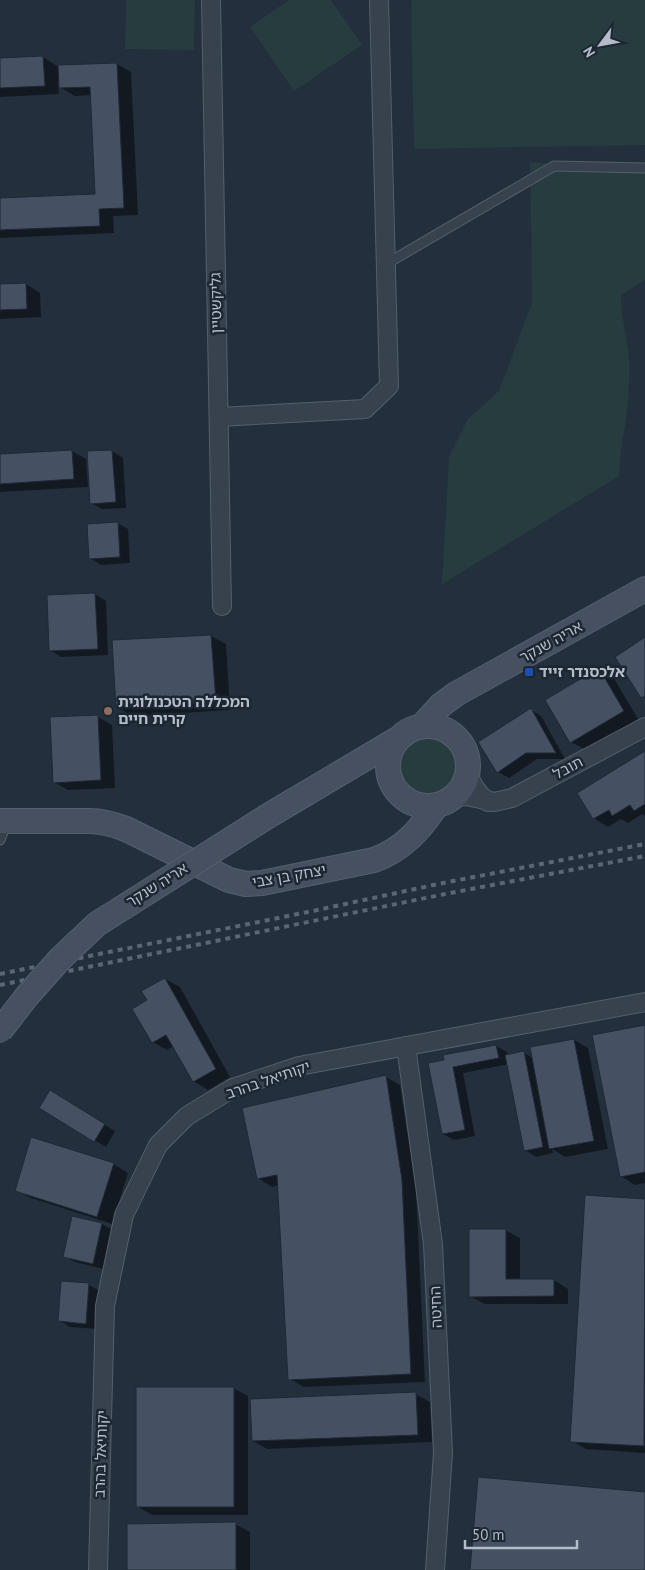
<svg xmlns="http://www.w3.org/2000/svg" width="645" height="1570" viewBox="0 0 645 1570" font-family="'PT Sans','Noto Sans Hebrew',sans-serif">
<style>
.green{fill:#263c3f}
.shadow{fill:#0007}
.building{fill:#455162;stroke:#1f2835}
.lines{fill:none;stroke-linecap:round;stroke-linejoin:round}
.lane-casing{stroke:#565f6c;stroke-width:11}
.street-casing{stroke:#565f6c;stroke-width:20}
.secondary-casing{stroke:#565f6c;stroke-width:26}
.lane{stroke:#38414e;stroke-width:9}
.street{stroke:#38414e;stroke-width:18}
.secondary{stroke:#465061;stroke-width:24}
.rail{stroke:#5a6575;stroke-width:4;stroke-dasharray:5 5;stroke-linecap:butt}
.secondary-bridge-casing{stroke:#565f6c;stroke-width:26;stroke-linecap:butt}
.secondary-bridge{stroke:#465061;stroke-width:24}
.transit-dot{fill:#1a4fb4;stroke:#1d2633;stroke-width:2}
.education-dot{fill:#8d6e63;stroke:#1d2633;stroke-width:2}
.labels{text-anchor:middle;stroke-width:5;stroke-linejoin:round;paint-order:stroke}
.street-label{font-size:15px;fill:#b4bcc9;stroke:#1d2633}
.poi-label{font-size:15px;font-weight:bold;fill:#b4bcc9;stroke:#1d2633;text-anchor:start}
</style>
<rect width="100%" height="100%" fill="#242f3e"/>
<g class="green">
<path d="M126 0H195L194 50 125 49Z"/>
<path d="M289 0H331L362 45 294 91 250 27Z"/>
<path d="M411 0H645V145L414 149Z"/>
<path d="M530 162 645 173V280L621 295C621 316 627 336 629 357 630 367 629 377 629 387 628 417 620 446 619 476L442 584 449 457 468 419 499 391 532 303Z"/>
<circle cx="428" cy="766" r="32"/>
</g>
<g class="shadow">
<path d="M43 57 57 66 117 64 131 72 138 215 113 216 114 233 0 238V199L97 195 92 95 75 96 58 86 59 94 0 97V59Z"/>
<path d="M26 284 40 293 41 317 0 319V285Z"/>
<path d="M72 451 86 459 88 487 0 492V455Z"/>
<path d="M112 451 123 458 126 508 102 509 91 503Z"/>
<path d="M117 523 128 529 130 563 101 565 90 558Z"/>
<path d="M95 594 106 601 108 655 61 657 50 650Z"/>
<path d="M211 636 226 644 230 710 132 716 117 707 114 642Z"/>
<path d="M599 669 613 677 638 719 586 750 571 742Z"/>
<path d="M531 710 541 716 565 759H537L509 778 498 772Z"/>
<path d="M98 717 112 725 115 788 68 790 54 782Z"/>
<path d="M645 753V816L642 814 628 823 621 819 608 827 594 818Z"/>
<path d="M165 979 180 987 230 1077 208 1090 193 1081 174 1046 167 1050 153 1042 148 1001Z"/>
<path d="M645 1026V1183L635 1185 621 1176Z"/>
<path d="M574 1040 588 1048 608 1149 565 1157 552 1149 553 1153 536 1157 525 1150 509 1064 463 1073 475 1136 454 1140 443 1134 430 1064 496 1046 507 1052 508 1056 524 1053 533 1058Z"/>
<path d="M386 1077 400 1085 416 1189 425 1382 304 1387 290 1379 279 1185 272 1187 258 1178Z"/>
<path d="M50 1092 115 1131 106 1147 41 1108Z"/>
<path d="M113 1164 128 1173 112 1224 31 1198 16 1190Z"/>
<path d="M586 1196 645 1200V1453L586 1449 572 1441Z"/>
<path d="M73 1217 102 1224 113 1230 104 1269 75 1262 64 1256Z"/>
<path d="M505 1230 520 1238V1280H554L568 1289V1304H485L470 1296Z"/>
<path d="M62 1282 89 1285 100 1291 97 1329 70 1327 59 1320Z"/>
<path d="M233 1388 248 1396V1515H152L137 1506Z"/>
<path d="M415 1394 430 1402 432 1442 267 1449 253 1441Z"/>
<path d="M235 1524 250 1532V1570H129Z"/>
</g>
<g class="building">
<path d="M43 56 45 86 0 88V58Z"/>
<path d="M117 63 124 208 99 209 100 226 0 230V198L95 194 90 87 59 88 58 65Z"/>
<path d="M26 283 27 309 0 310V284Z"/>
<path d="M72 450 74 479 0 484V454Z"/>
<path d="M112 450 116 502 90 504 87 451Z"/>
<path d="M118 522 120 557 89 559 87 524Z"/>
<path d="M95 593 98 649 49 651 47 595Z"/>
<path d="M211 635 216 702 116 708 112 640Z"/>
<path d="M645 637V696L641 698 615 657Z"/>
<path d="M599 668 624 711 570 743 545 700Z"/>
<path d="M531 708 556 753H526L497 773 478 742Z"/>
<path d="M98 715 101 780 53 783 50 717Z"/>
<path d="M645 751V804L634 811 630 805 612 816 609 810 593 819 577 793Z"/>
<path d="M165 978 216 1069 193 1082 166 1035 152 1043 132 1009 147 1000 141 991Z"/>
<path d="M645 1025V1172L620 1177 592 1035Z"/>
<path d="M574 1039 594 1141 549 1149 530 1047Z"/>
<path d="M496 1045 499 1058 453 1067 465 1130 442 1134 428 1063 444 1060 443 1055Z"/>
<path d="M524 1051 543 1147 524 1151 505 1055Z"/>
<path d="M386 1075 402 1180 411 1374 288 1380 277 1175 257 1179 242 1108Z"/>
<path d="M50 1090 105 1124 94 1142 39 1108Z"/>
<path d="M31 1137 114 1163 97 1217 15 1191Z"/>
<path d="M585 1195 645 1199 644 1446 570 1442Z"/>
<path d="M72 1216 102 1223 93 1264 63 1257Z"/>
<path d="M469 1229H506V1279H554V1296L469 1297Z"/>
<path d="M61 1281 89 1283 86 1324 58 1321Z"/>
<rect x="136" y="1387" width="98" height="120"/>
<path d="M416 1392 418 1435 252 1441 250 1399Z"/>
<path d="M478 1477 645 1492V1570H470Z"/>
<path d="M236 1522V1570H127V1524Z"/>
</g>
<g class="lines">
<defs>
<g id="lane">
<path d="M386 264 554 166 645 168"/>
<path d="M0 840 7 821"/>
</g>
<g id="street">
<path d="M211 0 222 606"/>
<path d="M219 417 365 409 389 386 379 0"/>
<path d="M468 770C470 783 478 794 488 802"/>
<path d="M454 797 467 796 494 802 512 798 645 727"/>
<path d="M406 1046 433 1244 443 1453 435 1570"/>
<path d="M98 1570 105 1306 124 1215 158 1145 187 1116 233 1088 299 1066 645 1002"/>
</g>
<g id="secondary">
<circle cx="428" cy="766" r="40"/>
<path d="M422 726 441 705 456 694 645 589"/>
<path d="M268 816 396 740"/>
<path d="M0 821H89C102 821 113 824 126 829L229 880 246 884 262 883 374 860C402 850 420 830 436 806"/>
</g>
</defs>
<use href="#lane" class="lane-casing"/>
<use href="#street" class="street-casing"/>
<use href="#secondary" class="secondary-casing"/>
<use href="#lane" class="lane"/>
<use href="#street" class="street"/>
<use href="#secondary" class="secondary"/>
<g class="rail">
<path d="M0 974 308 912 443 883 645 844"/>
<path d="M0 985 445 894 645 856"/>
</g>
<defs>
<path id="secondary-bridge" d="M0 1031 27 996 60 959 97 924 268 816"/>
</defs>
<use href="#secondary-bridge" class="secondary-bridge-casing"/>
<use href="#secondary-bridge" class="secondary-bridge"/>
</g>
<rect class="transit-dot" x="524" y="667" width="10" height="10" rx="2.5"/>
<circle class="education-dot" cx="108" cy="711" r="5"/>
<g class="labels">
<g class="street-label">
<text transform="translate(216 303) rotate(-91)" y="5">גליקשטיין</text>
<text transform="translate(551 642) rotate(-29)" y="5">אריה שנקר</text>
<text transform="translate(568 768) rotate(-28)" y="5">תובל</text>
<text transform="translate(289 876) rotate(-10)" y="5">יצחק בן צבי</text>
<text transform="translate(157 885) rotate(-32)" y="5">אריה שנקר</text>
<text transform="translate(268 1080) rotate(-19)" y="5">יקותיאל בהרב</text>
<text transform="translate(436 1307) rotate(-92)" y="5">החיטה</text>
<text transform="translate(101 1454) rotate(-88)" y="5">יקותיאל בהרב</text>
</g>
<g class="poi-label">
<text x="539" y="677">אלכסנדר זייד</text>
<text x="118" y="707">המכללה הטכנולוגית<tspan x="118" dy="17">קרית חיים</tspan></text>
</g>
</g>
<g transform="translate(600 45) rotate(238)" stroke="#1d2633" stroke-width="4" paint-order="stroke">
<path d="M0-4L9 19L0 12L-9 19Z" fill="#b4bcc9"/>
<text y="-8" font-size="14" font-weight="bold" text-anchor="middle" fill="#b4bcc9">N</text>
</g>
<path d="M465 1540v8h112v-8" fill="none" stroke="#b4bcc9" stroke-width="2.5"/>
<text x="472" y="1540" font-size="15" fill="#b4bcc9" stroke="#1d2633" stroke-width="4" paint-order="stroke">50 m</text>
</svg>
